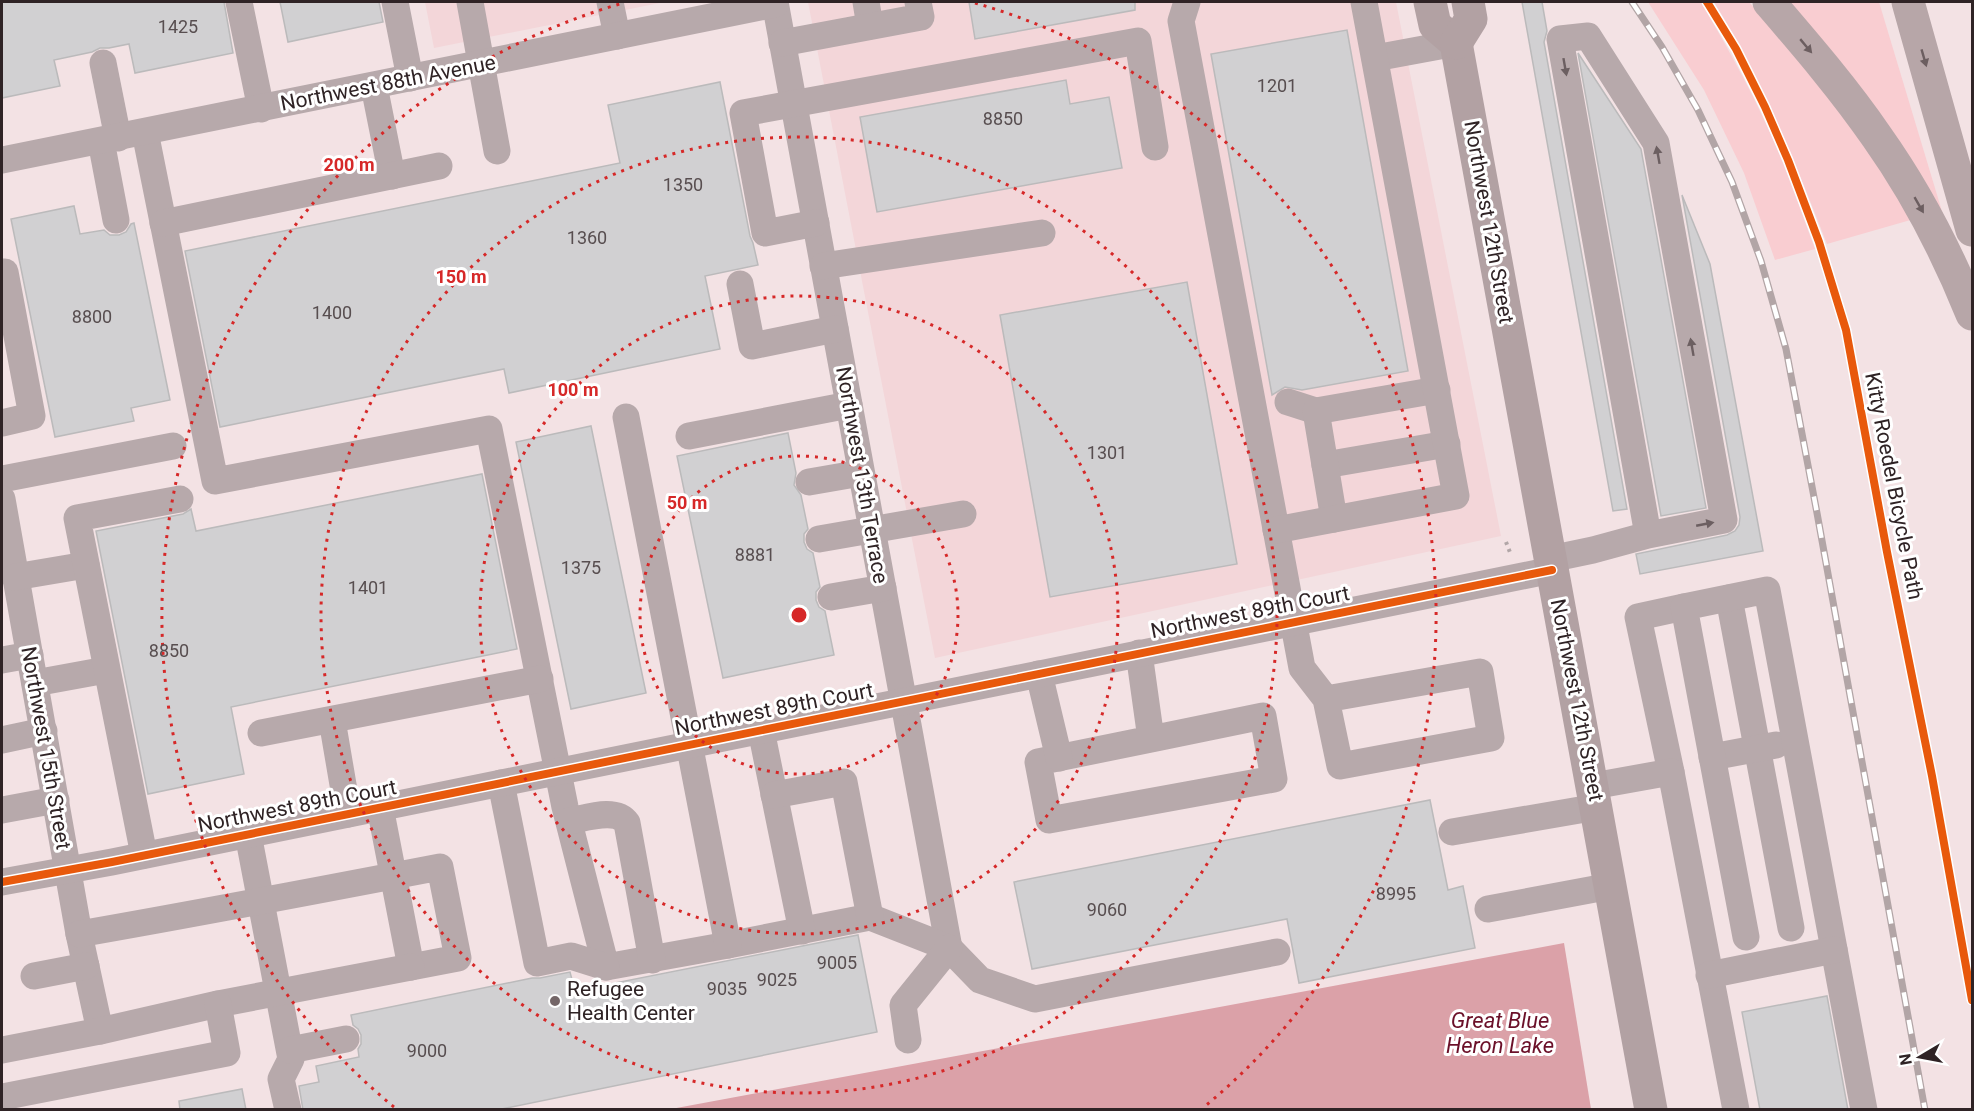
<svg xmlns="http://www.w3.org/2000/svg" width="1974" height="1111" viewBox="0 0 1974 1111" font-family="Roboto,sans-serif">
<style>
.built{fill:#f3d6d9}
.green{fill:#f9cdd1}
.water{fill:#dba1a8}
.building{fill:#d1d0d2;stroke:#bbbabb;stroke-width:1.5}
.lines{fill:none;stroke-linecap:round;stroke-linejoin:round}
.path{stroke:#b1a6a7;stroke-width:4;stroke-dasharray:3 4.5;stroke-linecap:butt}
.minor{stroke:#b7a9ab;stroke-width:27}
.major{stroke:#b2a1a3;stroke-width:33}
.highway{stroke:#b7a6a8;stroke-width:33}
.rail-casing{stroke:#b2a5a6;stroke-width:7}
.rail{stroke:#fff;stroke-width:4.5;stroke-dasharray:14;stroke-linecap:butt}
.cycleway-casing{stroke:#fff;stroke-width:11}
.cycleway{stroke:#e8590c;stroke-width:8}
.oneway{fill:#6c5e60}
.oneway2{fill:#6c5f61}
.ring{fill:none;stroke:#d62828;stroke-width:3;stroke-dasharray:3 6}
.poi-dot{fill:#746668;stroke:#fff;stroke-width:2}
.labels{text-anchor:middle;stroke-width:6;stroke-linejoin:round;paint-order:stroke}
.number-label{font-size:18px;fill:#584e50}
.street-label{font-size:21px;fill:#2f2325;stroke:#fff}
.poi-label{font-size:21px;fill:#2f2325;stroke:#fff;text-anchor:start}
.water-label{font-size:22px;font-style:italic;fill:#6b1029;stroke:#fff}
.centre{fill:#d62828;stroke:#fff;stroke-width:3}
.ring-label{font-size:18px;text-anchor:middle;font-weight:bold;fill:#d62828;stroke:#fff;stroke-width:6;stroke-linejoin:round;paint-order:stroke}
</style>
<rect width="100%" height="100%" fill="#f3e2e4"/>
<g class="built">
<path d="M425 2H665L434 48Z"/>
<path d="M808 2H1396L1501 536 935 658Z"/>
</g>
<g class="green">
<path d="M1648 2H1701C1724 42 1747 82 1766 124 1785 164 1799 207 1815 249L1775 260 1744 173 1704 90Z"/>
<path d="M1714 2H1749L1825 87 1914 219 1827 244C1794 159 1762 80 1714 2Z"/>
<path d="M1780 2H1879L1947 228Z"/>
</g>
<path class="water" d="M1564 943 1591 1109H671Z"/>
<g class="building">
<path d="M2 2H224L233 53 135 73 129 44 109 48H100L92 52 54 60 60 86 2 98Z"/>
<path d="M280 2H379L383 22 288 42Z"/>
<path d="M969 2H1135V10L975 39Z"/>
<path d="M1522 2H1542L1547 31 1544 42 1627 509 1613 511Z"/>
<path d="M1347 30 1408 371 1302 390 1285 387 1272 395 1211 54Z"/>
<path d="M1578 53 1641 149 1706 508 1661 516Z"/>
<path d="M1066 80 1070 104 1109 97 1122 168 877 212 860 117Z"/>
<path d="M720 82 750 236 753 243 758 265 705 276 720 349 509 393 504 369 220 427 185 251 620 163 608 105Z"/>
<path d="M1682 195 1710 264 1763 551 1640 574 1636 554 1727 535 1735 531 1739 525 1740 517Z"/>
<path d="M74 206 80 234 104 230 110 235H119L126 232 131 224 134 223 170 400 131 408 134 421 55 437 11 219Z"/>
<path d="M1187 282 1237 564 1050 597 1000 315Z"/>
<path d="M591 426 646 693 571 709 516 442Z"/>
<path d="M788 433 796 473 794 485 801 495 808 529 804 534V542L807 549 813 553 820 587 816 592V600L819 607 825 611 834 655 723 678 677 456Z"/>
<path d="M482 474 517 649 231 707 244 774 148 794 96 531 183 514 191 509 196 531Z"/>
<path d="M1430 800 1448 890 1463 886 1475 948 1299 983 1287 919 1032 969 1014 882Z"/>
<path d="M858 935 877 1032 497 1110H303L299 1086 319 1082 316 1066 359 1057 358 1049 361 1044V1035L358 1029 353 1025 351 1015 532 978H540L570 972 575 991Z"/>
<path d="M1827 996 1848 1110H1760L1742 1012Z"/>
<path d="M242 1089 246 1110H180L179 1101Z"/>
</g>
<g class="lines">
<path class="path" d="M1506 542 1511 555"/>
<g class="minor">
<path d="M239 2 261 109"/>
<path d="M395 2 410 78"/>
<path d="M470 2 497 151"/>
<path d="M610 2 617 36"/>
<path d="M775 2 949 948"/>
<path d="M866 2 870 26"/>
<path d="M1187 2 1181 21 1302 668 1326 699 1340 766 1491 738 1480 672 1326 699"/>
<path d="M782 43 921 17 918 2"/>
<path d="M1375 58 1456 43"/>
<path d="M103 63 118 138"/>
<path d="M374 86 392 176"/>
<path d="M145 132 215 481 489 429 565 807 606 967 728 945 870 917 949 948 980 980 1035 999 1277 952"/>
<path d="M101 141 116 220"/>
<path d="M2 160 775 4"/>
<path d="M163 223 439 166"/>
<path d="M816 223 765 233 743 113 1138 41 1155 147"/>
<path d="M823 266 1042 233"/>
<path d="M2 272H5L32 416 2 423"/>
<path d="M740 284 752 346 835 329"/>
<path d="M1288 402 1316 411"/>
<path d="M626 417 728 945"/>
<path d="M689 436 849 405"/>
<path d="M1325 465 1447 444"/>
<path d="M2 479 173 446"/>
<path d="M809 482 861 473"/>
<path d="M2 499 79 934 100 1031"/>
<path d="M1334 519 1316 411 1437 390"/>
<path d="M1276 530 1456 496 1364 2"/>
<path d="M819 539 963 514"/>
<path d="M1550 559 1593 550 1648 535 1724 520 1656 143 1588 36 1560 39 1648 535"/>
<path d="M15 577 86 565"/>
<path d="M831 597 883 588"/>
<path d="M1729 598 1791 928"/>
<path d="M1139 653 1151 739 1038 762 1049 820 1274 779 1263 716 1151 739"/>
<path d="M2 660 30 655"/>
<path d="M1039 674 1059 758"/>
<path d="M35 683 106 670"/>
<path d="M332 720 348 814"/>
<path d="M761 730 802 931"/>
<path d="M261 733 540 679"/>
<path d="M2 740 44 731"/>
<path d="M1712 757 1776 745"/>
<path d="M1671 772 1638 617 1684 607"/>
<path d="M501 783 537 963 571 956 606 967"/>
<path d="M1593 786 1671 772 1736 1110"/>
<path d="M774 795 844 782 870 917"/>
<path d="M2 810 56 800"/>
<path d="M569 821C586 818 616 807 627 823L652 960"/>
<path d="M1452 832 1597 807"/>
<path d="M248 834 291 1059 281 1079 288 1110"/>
<path d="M144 855 77 518 180 499"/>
<path d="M2 882 112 862 1552 570"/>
<path d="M1488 909 1611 886"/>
<path d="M79 934C200 913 320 890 440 867L458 958 411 967 380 807"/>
<path d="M1746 937 1684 607 1767 590 1864 1110"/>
<path d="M1709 975 1834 950"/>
<path d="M34 976 86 966"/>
<path d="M908 1040 903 1005 949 948"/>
<path d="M2 1050 100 1031 218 1004 411 967"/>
<path d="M290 1050 346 1039"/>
<path d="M2 1097 227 1053 218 1004"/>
</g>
<g class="major">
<path d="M1430 2 1435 25 1456 43 1651 1110"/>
<path d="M1456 43 1471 19 1468 2"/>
</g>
<g class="highway">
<path d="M1769 2C1806 45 1844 89 1877 137 1916 192 1947 252 1972 314"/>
<path d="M1908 2 1972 230"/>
</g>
<defs>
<path id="rail" d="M1632 2 1662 47 1698 110 1732 182 1761 261 1786 349 1817 513 1925 1110"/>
</defs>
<use href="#rail" class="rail-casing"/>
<use href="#rail" class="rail"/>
<defs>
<g id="cycleway">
<path d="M1707 2 1736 49 1765 107 1788 160 1819 242 1846 330 1887 552 1932 776 1972 1000"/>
<path d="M2 882 112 862 1552 570"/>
</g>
</defs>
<use href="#cycleway" class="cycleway-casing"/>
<use href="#cycleway" class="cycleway"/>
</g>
<defs><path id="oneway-solid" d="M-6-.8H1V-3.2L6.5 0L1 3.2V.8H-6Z" transform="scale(1.5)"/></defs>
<g class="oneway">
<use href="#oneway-solid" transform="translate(1806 46) rotate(50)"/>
<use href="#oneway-solid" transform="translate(1924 58) rotate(74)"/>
<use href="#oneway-solid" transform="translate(1919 205) rotate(60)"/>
</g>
<g class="oneway2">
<use href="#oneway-solid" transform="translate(1565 67) rotate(80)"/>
<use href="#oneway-solid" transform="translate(1658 155) rotate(-100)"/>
<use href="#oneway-solid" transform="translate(1692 347) rotate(-100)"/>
<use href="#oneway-solid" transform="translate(1705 524) rotate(-11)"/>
</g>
<g class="ring">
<circle cx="799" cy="615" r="159"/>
<circle cx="799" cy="615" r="319"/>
<circle cx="799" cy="615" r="478"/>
<path d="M394 1107A637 637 0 0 1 623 3M975 3A637 637 0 0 1 1204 1107"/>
</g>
<circle class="poi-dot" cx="555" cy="1001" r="6"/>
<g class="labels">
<g class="number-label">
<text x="178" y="33">1425</text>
<text x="1277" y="92">1201</text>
<text x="1003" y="125">8850</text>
<text x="683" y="191">1350</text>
<text x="587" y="244">1360</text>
<text x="332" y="319">1400</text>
<text x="92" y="323">8800</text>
<text x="1107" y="459">1301</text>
<text x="755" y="561">8881</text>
<text x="581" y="574">1375</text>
<text x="368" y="594">1401</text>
<text x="169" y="657">8850</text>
<text x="1396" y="900">8995</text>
<text x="1107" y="916">9060</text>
<text x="837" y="969">9005</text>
<text x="777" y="986">9025</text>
<text x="727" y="995">9035</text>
<text x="427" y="1057">9000</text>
</g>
<g class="street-label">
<text transform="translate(388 83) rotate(-11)" y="7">Northwest 88th Avenue</text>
<text transform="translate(1489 222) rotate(80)" y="7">Northwest 12th Street</text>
<text transform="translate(862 475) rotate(80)" y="7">Northwest 13th Terrace</text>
<text transform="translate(1894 486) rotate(79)" y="7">Kitty Roedel Bicycle Path</text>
<text transform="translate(1250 612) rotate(-11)" y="7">Northwest 89th Court</text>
<text transform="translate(1577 700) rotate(79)" y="7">Northwest 12th Street</text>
<text transform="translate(774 709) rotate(-11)" y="7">Northwest 89th Court</text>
<text transform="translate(46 748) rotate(80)" y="7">Northwest 15th Street</text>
<text transform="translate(297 806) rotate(-11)" y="7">Northwest 89th Court</text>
</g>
<g class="poi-label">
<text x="567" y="996">Refugee<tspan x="567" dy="24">Health Center</tspan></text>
</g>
<g class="water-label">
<text x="1500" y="1028">Great Blue<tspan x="1500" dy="25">Heron Lake</tspan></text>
</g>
</g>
<circle cx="799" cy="615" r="9" class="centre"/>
<g class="ring-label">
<text x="349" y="171">200 m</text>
<text x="461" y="283">150 m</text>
<text x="573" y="396">100 m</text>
<text x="687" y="509">50 m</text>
</g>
<rect width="1974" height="1111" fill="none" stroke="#2f2325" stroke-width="6"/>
<g transform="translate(1920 1057) rotate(260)" stroke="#ffffff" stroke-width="4.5" paint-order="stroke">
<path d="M0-4.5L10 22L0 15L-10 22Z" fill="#2f2325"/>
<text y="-9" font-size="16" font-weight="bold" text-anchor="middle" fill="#2f2325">N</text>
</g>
</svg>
